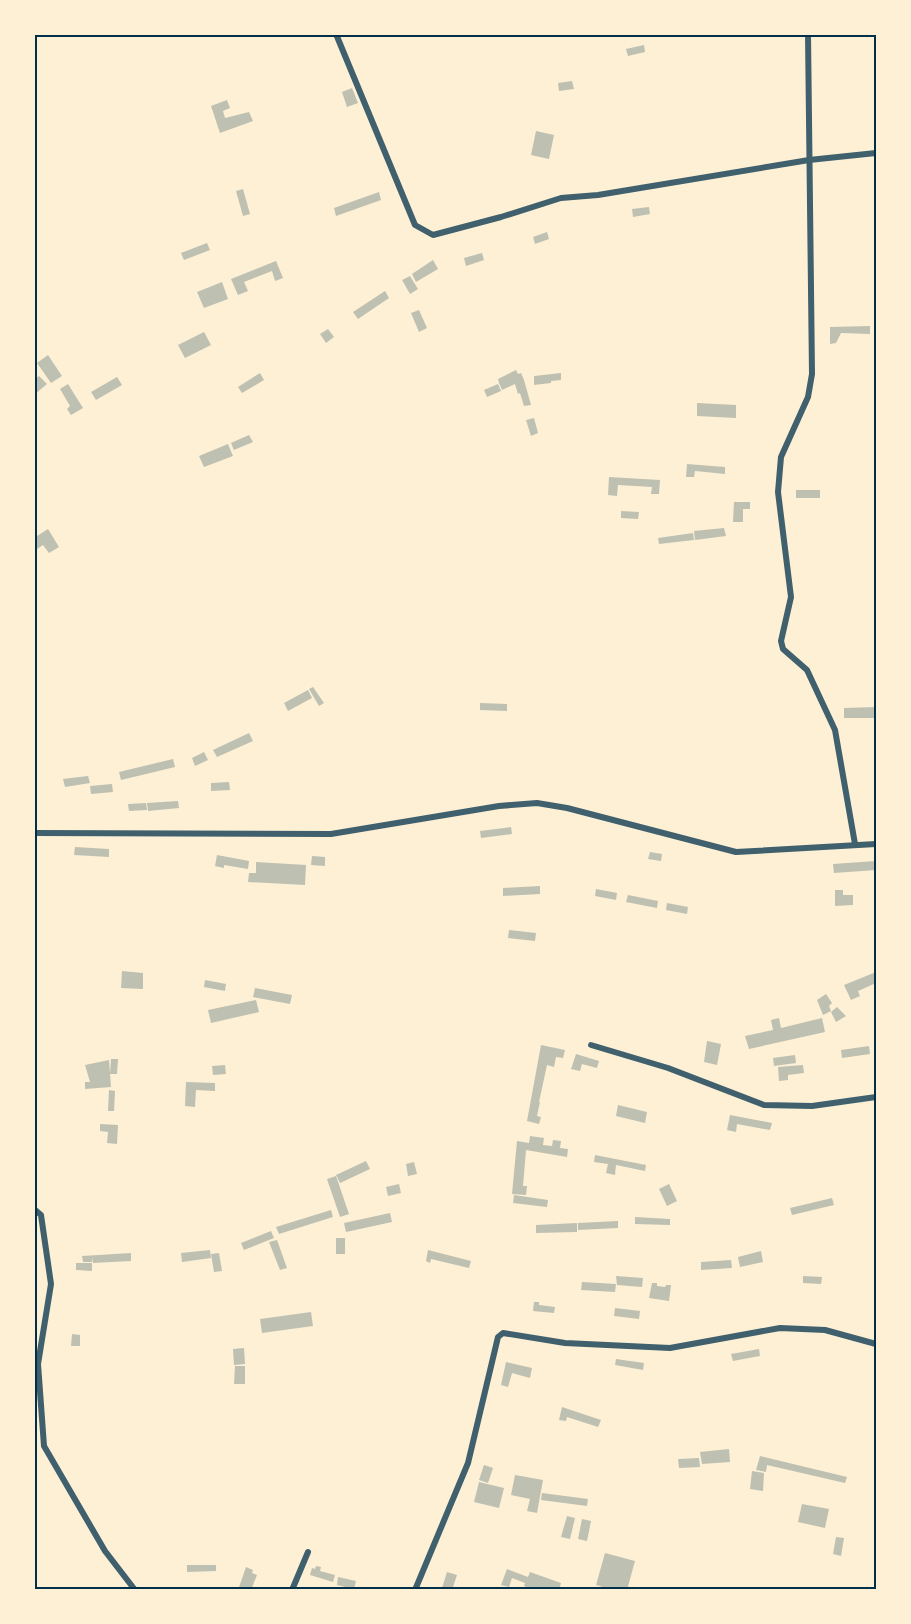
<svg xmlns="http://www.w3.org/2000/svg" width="911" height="1624" viewBox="0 0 911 1624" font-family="'Times New Roman',serif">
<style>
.building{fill:#bec0b2}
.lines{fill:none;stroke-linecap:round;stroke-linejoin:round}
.minor{stroke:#3f606c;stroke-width:6}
.neatline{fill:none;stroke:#003049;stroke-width:2}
</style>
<rect width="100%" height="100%" fill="#fdf0d5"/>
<g class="building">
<path d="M644 45 645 52 628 56 626 49Z"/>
<path d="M572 81 574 89 559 91 558 83Z"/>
<path d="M352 88 358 103 347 107 342 92Z"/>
<path d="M227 100 230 108 223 111 225 118 249 112 253 121 220 133 211 106Z"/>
<path d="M536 131 554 135 549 159 531 155Z"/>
<path d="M243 189 250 214 243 216 236 191Z"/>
<path d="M379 192 381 200 336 216 334 208Z"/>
<path d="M649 207 650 214 633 217 632 209Z"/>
<path d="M547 232 549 239 535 244 533 237Z"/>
<path d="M207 243 210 250 184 260 181 253Z"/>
<path d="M482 253 484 260 466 266 464 258Z"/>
<path d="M433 260 438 269 416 282 412 274Z"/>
<path d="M276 261 283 278 275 281 272 271 244 282 248 291 238 295 231 279Z"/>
<path d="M410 276 418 289 410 294 402 280Z"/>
<path d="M222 282 228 299 204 308 197 292Z"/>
<path d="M385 291 389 298 358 319 353 312Z"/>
<path d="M419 310 427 328 419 332 411 313Z"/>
<path d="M870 326V334L841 333 836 343 830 344V327Z"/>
<path d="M328 329 334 337 326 343 320 334Z"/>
<path d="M204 332 211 345 185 358 178 345Z"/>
<path d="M48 355 62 376 51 383 37 363Z"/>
<path d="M516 370 518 374 521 373 524 380 531 405 524 406 520 393 518 394 515 384 502 390 499 383 498 379Z"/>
<path d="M260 373 264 380 242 393 238 387Z"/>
<path d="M561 373V380L551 381V383L534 385V376Z"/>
<path d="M39 376 47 384 34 395V380Z"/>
<path d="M117 377 122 385 96 400 91 392Z"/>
<path d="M68 384 83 408 71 415 67 409 70 406 60 389Z"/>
<path d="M498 384 501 391 487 397 484 390Z"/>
<path d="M697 403 736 405V418L697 416Z"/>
<path d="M534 418 538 433 531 436 526 420Z"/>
<path d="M249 435 253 442 234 450 231 443Z"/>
<path d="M228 444 233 456 204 467 199 456Z"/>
<path d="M687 464 725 467V474L695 471 694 477H686Z"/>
<path d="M609 477 660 480 659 494H651L652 487 618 485 617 496 608 495Z"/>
<rect x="796" y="490" width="24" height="8"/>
<path d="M734 502H750V509H743V522H733Z"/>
<path d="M621 511 639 512 638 519 621 518Z"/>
<path d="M724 528 726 536 695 540 694 531Z"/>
<path d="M48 529 59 547 49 553 43 545 34 551V538Z"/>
<path d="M693 533 694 540 659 544 658 538Z"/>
<path d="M313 687 324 703 319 706 309 689Z"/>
<path d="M308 690 312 698 288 711 284 703Z"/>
<path d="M480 703 507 704V711L480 710Z"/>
<path d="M876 707V718H844V708Z"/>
<path d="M249 733 253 741 217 757 213 750Z"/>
<path d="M204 752 208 760 195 766 192 758Z"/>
<path d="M173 759 175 767 121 780 119 772Z"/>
<path d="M88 776 90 783 65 787 63 779Z"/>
<path d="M229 782 230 790 211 791V783Z"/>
<path d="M112 784 113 792 91 794 90 786Z"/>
<path d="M178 801 179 808 148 811 147 803Z"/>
<path d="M146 803 147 810 129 811 128 804Z"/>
<path d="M511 827 512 834 481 838 480 831Z"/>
<path d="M75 847 109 849V857L74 855Z"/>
<path d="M650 852 662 854 661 861 648 859Z"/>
<path d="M217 855 249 861 248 869 224 865V868L215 866Z"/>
<path d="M312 856 325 857V866L311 865Z"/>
<path d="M876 861V870L834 873 833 864Z"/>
<path d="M256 862 306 865 305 885 248 882 249 873H256Z"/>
<path d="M540 886V894L503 896V888Z"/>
<path d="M596 889 617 893 616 900 595 896Z"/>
<path d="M835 890H843V895H853V905L835 906Z"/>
<path d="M628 895 658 901 657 908 626 902Z"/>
<path d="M667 903 688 907 687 914 666 910Z"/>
<path d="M509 930 536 933 535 941 508 938Z"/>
<path d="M122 971 143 973V989L121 988Z"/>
<path d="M876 972V983L858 991 860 996 851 1000 844 985Z"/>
<path d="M205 980 226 984 225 991 204 987Z"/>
<path d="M255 988 292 995 290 1004 253 997Z"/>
<path d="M826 994 832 1003 829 1006 831 1011 823 1015 817 1000Z"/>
<path d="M256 1000 259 1012 211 1023 208 1010Z"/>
<path d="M837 1007 846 1016 836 1022 831 1012Z"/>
<path d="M779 1018 781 1028 822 1018 825 1032 749 1049 745 1036 773 1030 771 1020Z"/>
<path d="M707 1041 721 1044 717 1065 704 1062Z"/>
<path d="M541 1045 565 1050 563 1058 556 1057 554 1067 547 1065 539 1102H540L537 1116 541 1117 539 1124 527 1121Z"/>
<path d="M869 1046 870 1054 842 1058 841 1050Z"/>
<path d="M576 1054 599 1061 597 1068 582 1064 580 1071 571 1069Z"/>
<path d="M795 1055 796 1063 774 1066 773 1058Z"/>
<path d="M111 1059H118L117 1074H110Z"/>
<path d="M109 1060 111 1087 85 1089V1082H90L85 1065Z"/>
<path d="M225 1065 226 1074 213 1075 212 1066Z"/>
<path d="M803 1065 804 1073 788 1075V1080L779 1081 778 1067Z"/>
<path d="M186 1082 215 1083V1091L196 1090 195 1107 185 1106Z"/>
<path d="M109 1090 115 1091 114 1111H108Z"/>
<path d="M618 1105 647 1112 645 1123 616 1116Z"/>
<path d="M730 1115 772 1123 770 1130 737 1124 736 1132 727 1130Z"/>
<path d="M100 1124 118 1125 117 1144 107 1143 108 1132 100 1131Z"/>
<path d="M530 1136 544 1138 543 1145 552 1146 553 1140 561 1141 560 1148 568 1149 567 1157 526 1150 523 1186H527L526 1195 512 1194 517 1141 529 1143Z"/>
<path d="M595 1155 646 1165 645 1171 616 1165 615 1175 606 1173 608 1164 594 1162Z"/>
<path d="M366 1161 370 1169 340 1183 336 1175Z"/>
<path d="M414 1162 417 1174 408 1176 406 1164Z"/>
<path d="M336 1176 349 1214 340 1217 327 1179Z"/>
<path d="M399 1184 401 1193 388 1196 386 1187Z"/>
<path d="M669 1184 677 1201 667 1206 659 1189Z"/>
<path d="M514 1195 548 1200 547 1207 513 1203Z"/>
<path d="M832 1198 834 1205 792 1215 790 1208Z"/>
<path d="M331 1210 333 1217 279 1234 276 1227Z"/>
<path d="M390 1213 392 1222 346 1232 344 1223Z"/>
<path d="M635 1217 670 1219V1225L635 1224Z"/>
<path d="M618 1221V1228L578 1230V1223Z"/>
<path d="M577 1223V1232L536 1233V1225Z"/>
<path d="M271 1231 274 1238 244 1250 241 1243Z"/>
<rect x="336" y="1238" width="9" height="16"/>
<path d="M277 1240 287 1268 280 1270 269 1242Z"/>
<path d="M210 1250 211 1258 182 1262 181 1253Z"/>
<path d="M428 1250 471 1261 469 1268 431 1259 430 1263 426 1261Z"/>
<path d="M761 1251 763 1262 740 1267 738 1257Z"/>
<path d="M131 1253V1261L93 1263 92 1257V1262H83L82 1256Z"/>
<path d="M219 1253 222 1271 214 1272 211 1254Z"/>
<path d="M731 1260 732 1268 701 1270V1262Z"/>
<path d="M76 1263H92V1271L76 1270Z"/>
<path d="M616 1276 643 1278 642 1287 617 1285Z"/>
<path d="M803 1276 822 1277 821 1284 803 1283Z"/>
<path d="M582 1282 616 1284 615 1292 581 1290Z"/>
<path d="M652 1283H657V1286L665 1287 666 1285H671L669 1301 649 1298Z"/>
<path d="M534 1302H539V1305L555 1307 554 1313 533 1311Z"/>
<path d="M615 1308 640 1311 639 1319 614 1316Z"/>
<path d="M311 1312 313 1326 262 1333 260 1319Z"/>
<path d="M72 1334 80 1335V1346H71Z"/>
<path d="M244 1348 245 1364 234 1365 233 1349Z"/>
<path d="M759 1349 760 1356 733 1361 731 1354Z"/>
<path d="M616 1359 644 1363 643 1370 615 1365Z"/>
<path d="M506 1362 532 1368 530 1378 512 1373 508 1387 501 1385Z"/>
<path d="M235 1366H245V1384H234Z"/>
<path d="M562 1407 601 1420 598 1427 567 1417 566 1421 559 1420Z"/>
<path d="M729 1449 730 1462 702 1464 700 1452Z"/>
<path d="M760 1456 847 1477 845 1483 767 1465 766 1472 756 1470Z"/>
<path d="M699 1458 700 1467 679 1468 678 1459Z"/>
<path d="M484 1465 493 1468 488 1483 479 1480Z"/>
<path d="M752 1471 764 1473 763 1491 750 1489Z"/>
<path d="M515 1475 543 1480 537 1513 527 1511 530 1499 511 1495Z"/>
<path d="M479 1482 504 1488 499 1508 474 1502Z"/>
<path d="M542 1493 588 1499 587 1506 541 1500Z"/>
<path d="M802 1504 829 1509 825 1528 798 1522Z"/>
<path d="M567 1516 575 1518 570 1539 561 1537Z"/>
<path d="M582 1519 591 1521 587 1541 578 1539Z"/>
<path d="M836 1537 844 1538 841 1556 833 1554Z"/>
<path d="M605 1553 635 1561 627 1590H613L596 1585Z"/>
<path d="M187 1565H216V1571L187 1572Z"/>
<path d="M316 1566 321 1567 320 1571 335 1575 333 1582 310 1575 312 1568 315 1569Z"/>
<path d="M246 1567 253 1570 252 1573 257 1575 251 1590H238Z"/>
<path d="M507 1569 528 1577 530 1572 561 1583 559 1590H534L524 1586 525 1583 512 1578 509 1587 501 1585Z"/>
<path d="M447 1572 457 1575 452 1590 442 1588Z"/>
<path d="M338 1577 356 1581 354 1589 337 1585Z"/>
</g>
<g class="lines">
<g class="minor">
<path d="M336 34 415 225 433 235 501 217 561 198 598 195 809 160 876 153"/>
<path d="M808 34 812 374 808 397 781 457 778 492 791 597 781 641 783 649 807 670 835 730 855 844"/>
<path d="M34 833 331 834 499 806 537 803 567 808 736 852 876 844"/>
<path d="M591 1045 668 1068 764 1105 812 1106 876 1097"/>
<path d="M34 1209 41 1215 51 1284 38 1364 44 1446 105 1551 135 1590"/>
<path d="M292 1590 308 1552"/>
<path d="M415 1590 468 1463 498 1337 503 1333 565 1343 670 1348 780 1328 825 1330 876 1344"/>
</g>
</g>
<rect width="911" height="1624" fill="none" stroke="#fdf0d5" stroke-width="72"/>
<rect x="36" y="36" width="839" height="1552" class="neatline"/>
</svg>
